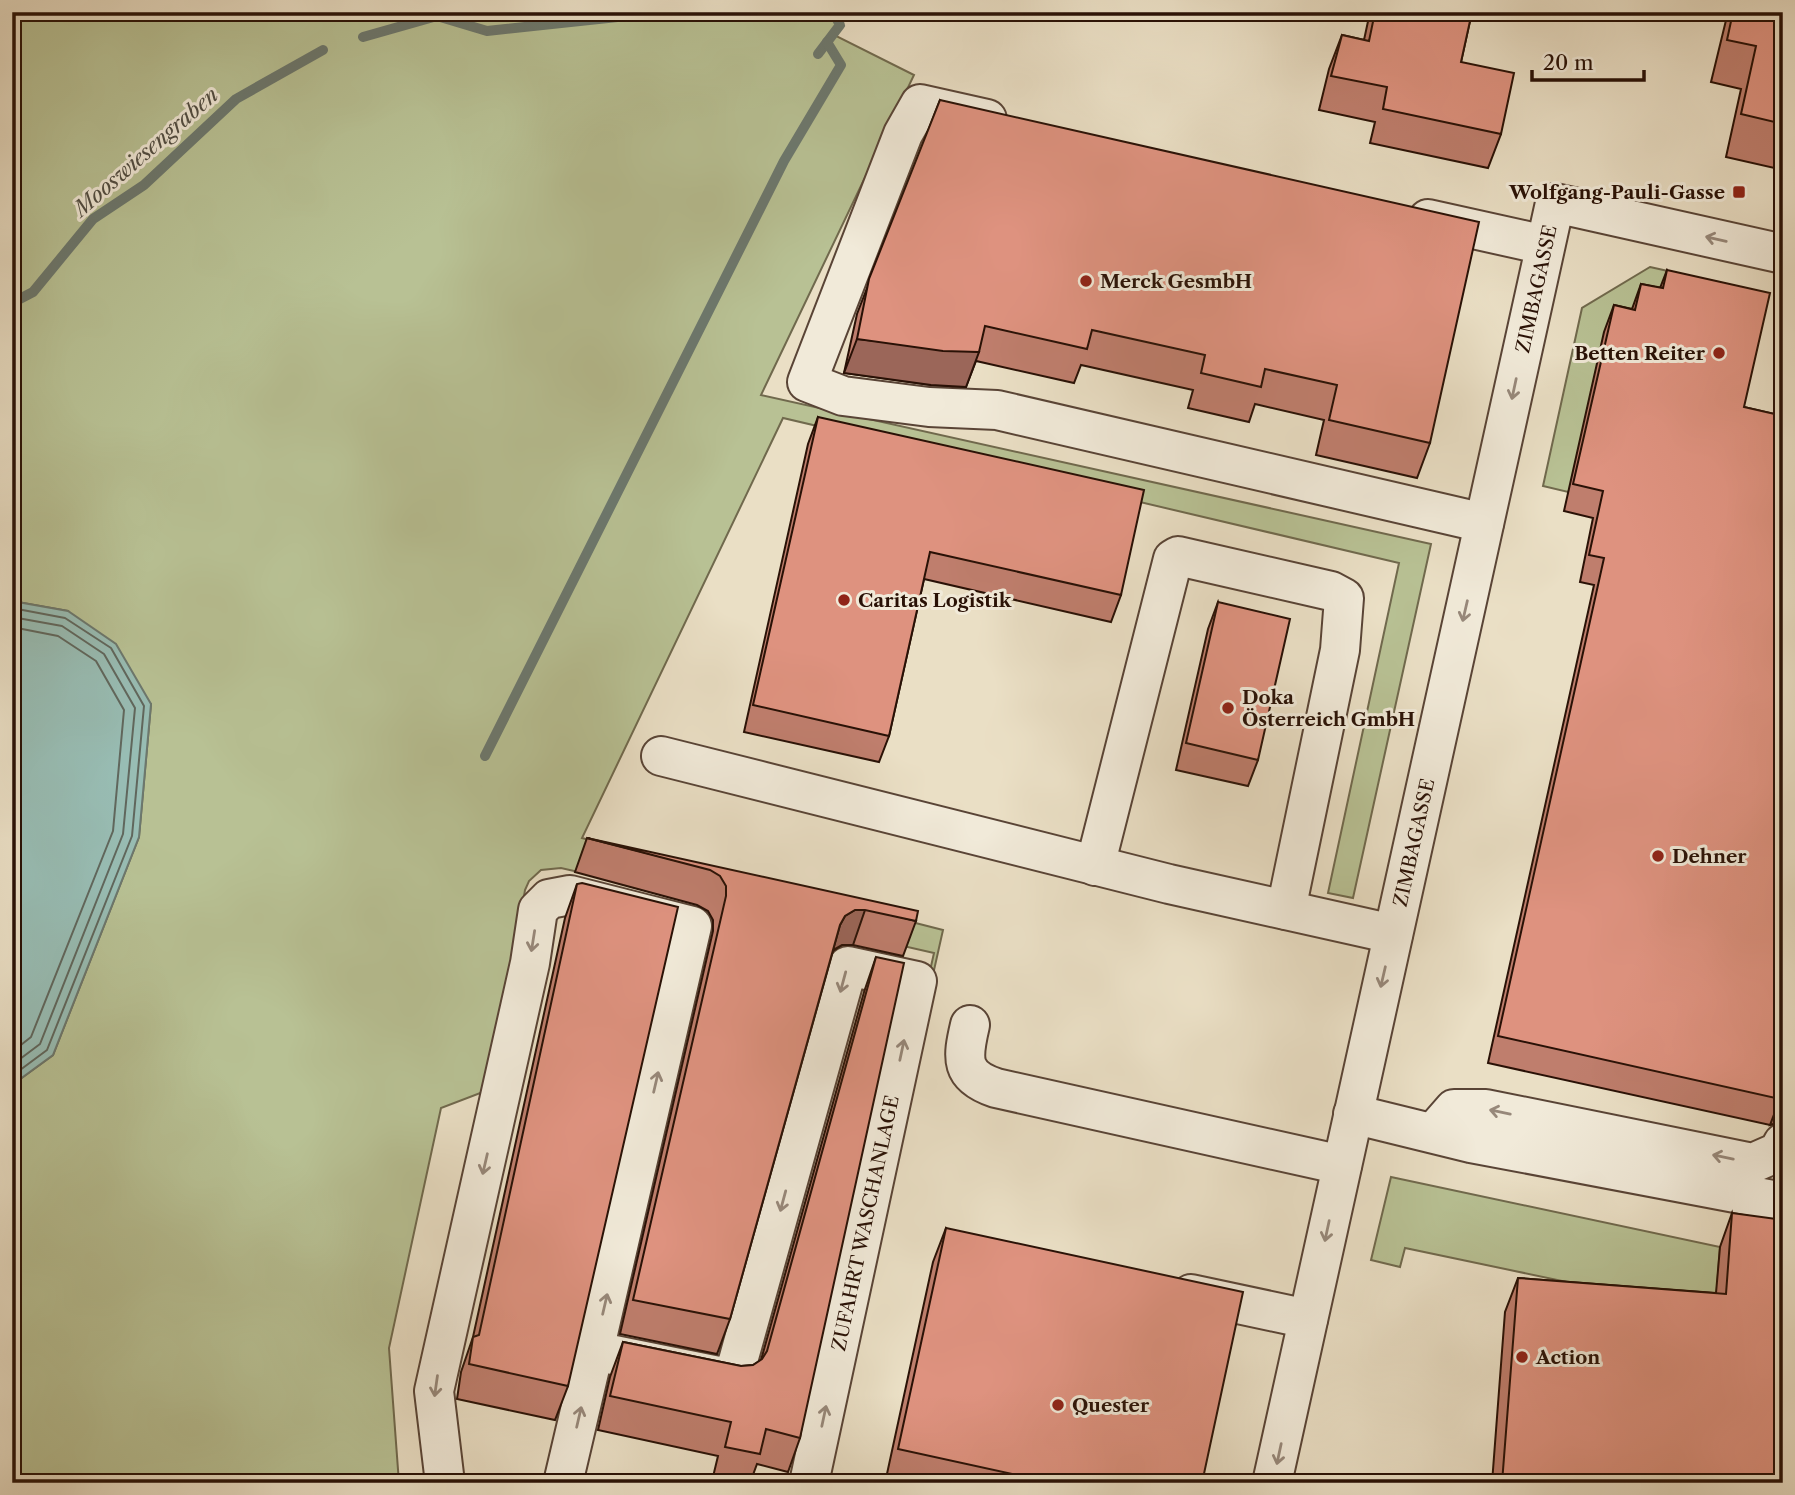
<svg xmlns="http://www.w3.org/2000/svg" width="1795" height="1495" viewBox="0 0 1795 1495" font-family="'Libre Caslon Text',serif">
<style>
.green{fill:#b8c194;stroke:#70694d;stroke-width:2}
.water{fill:#98bdb4;stroke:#6c786e;stroke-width:2}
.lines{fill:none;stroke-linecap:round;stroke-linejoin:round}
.shore{stroke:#60675d;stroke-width:2}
.stream{stroke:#6c786e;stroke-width:10}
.minor-casing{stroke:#594436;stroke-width:42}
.minor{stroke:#f1ead9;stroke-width:38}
.wall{fill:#bf7e6d;stroke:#291106;stroke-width:2}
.shaded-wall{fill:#9b6659;stroke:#291106;stroke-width:2}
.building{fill:#de927f;stroke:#291106;stroke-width:2}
.oneway{stroke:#97887a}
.poi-dot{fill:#8f2418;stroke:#f1ead9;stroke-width:2.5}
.labels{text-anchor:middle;stroke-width:6;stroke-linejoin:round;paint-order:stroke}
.poi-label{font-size:19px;font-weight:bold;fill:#291106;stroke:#f1ead9;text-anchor:start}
.street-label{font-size:19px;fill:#291106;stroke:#f1ead9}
.water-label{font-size:21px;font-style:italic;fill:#504d43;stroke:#f1ead9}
</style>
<rect width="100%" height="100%" fill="#eadfc5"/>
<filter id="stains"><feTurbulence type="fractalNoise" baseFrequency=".00286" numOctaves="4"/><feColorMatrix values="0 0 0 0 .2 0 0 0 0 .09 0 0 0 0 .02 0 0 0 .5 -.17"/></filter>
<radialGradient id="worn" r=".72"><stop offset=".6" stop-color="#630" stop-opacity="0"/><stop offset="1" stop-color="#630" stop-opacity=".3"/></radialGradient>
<g class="green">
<path d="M12 12H846L830 33 914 75 761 395 1431 544 1353 898 1328 893 1399 563 783 418 582 838 943 930 819 1483H815L934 953 561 868 541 870 529 881 525 890 509 985 483 1092 441 1108 389 1348 399 1483H12V1085L53 1055 139 837 151 704 68 611 12 601Z"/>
<path d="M1650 267 1749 289 1568 492 1543 486 1582 308Z"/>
<path d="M1391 1177 1720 1247 1715 1313 1405 1248 1400 1267 1371 1260Z"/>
</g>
<path class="water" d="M12 601 68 611 116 644 151 704 139 837 53 1055 12 1085Z"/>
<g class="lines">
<g class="shore">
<path d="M12 608 65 618 111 648 144 706 132 836 47 1050 12 1076"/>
<path d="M12 617 62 626 104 654 135 708 123 834 40 1044 12 1065"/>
<path d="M12 627 58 636 96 661 124 710 113 831 31 1037 12 1052"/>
</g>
<g class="stream">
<path d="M363 37 437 16 487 31 664 12"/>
<path d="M818 54 840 25 833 12"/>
<path d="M12 303 33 292 93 219 144 185 236 99 323 50"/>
<path d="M485 756 784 161 841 65 827 42"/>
</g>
<defs>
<g id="minor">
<path d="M987 119 920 104 903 134 807 382 843 396 929 407 997 410 1484 523"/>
<path d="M1428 219 1545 245"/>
<path d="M661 756 1169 884 1393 934"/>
<path d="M1095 866 1173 559 1178 556 1331 591 1344 598 1340 650 1286 910"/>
<path d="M970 1025C962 1059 960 1076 996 1088L1342 1165"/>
<path d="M1353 1114 1471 1143 1783 1202"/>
<path d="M1433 1133 1454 1109H1486L1753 1163 1778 1152 1783 1143"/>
<path d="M1191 1294 1308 1319"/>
<path d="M445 1483 434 1391 530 963 538 910 549 899 570 895 692 926 594 1351 733 1379 848 966 917 981 809 1483"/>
<path d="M563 1483 594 1351"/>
<path id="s1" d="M1272 1483 1555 203 1783 254"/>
</g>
</defs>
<use href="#minor" class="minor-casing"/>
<use href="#minor" class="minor"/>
</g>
<g class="wall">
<path d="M1370 12H1472L1461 62 1501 134 1488 168 1370 143 1375 122 1319 110 1329 69 1342 35 1364 40Z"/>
<path d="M1728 12H1783V170L1726 157 1741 89 1711 82Z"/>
<path d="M940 100 1430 443 1417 478 1316 455 1324 420 1255 404 1249 422 1188 408 1193 390 1081 365 1074 383 976 361 966 387 931 385 844 373 857 314Z"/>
<path d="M1667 270 1744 407 1783 416V1121L1770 1125 1488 1063 1594 585 1580 582 1593 518 1564 511 1604 332 1614 305 1632 309 1641 284 1660 288Z"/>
<path d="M818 417 1121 595 1111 622 924 579 889 736 879 762 744 732 808 444Z"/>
<path d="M1218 602 1258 760 1248 786 1176 770 1208 629Z"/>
<path d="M587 838 916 921 903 956 853 945H842L833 951 730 1319 717 1354 620 1334 713 931V920L708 911 697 905 575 872Z"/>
<path d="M577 884 568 1386 555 1420 457 1399 461 1372 473 1337 565 918Z"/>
<path d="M876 957 800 1438 788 1472 757 1464 750 1483H720L712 1481 718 1456 598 1430 610 1377 623 1342 741 1366 753 1365 761 1360 864 992Z"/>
<path d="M1732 1213 1783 1483H1492L1505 1312 1518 1278 1716 1293 1720 1247Z"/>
<path d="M946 1228 1202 1483H885L933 1262Z"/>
</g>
<g class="shaded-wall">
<path d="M857 339 979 352 966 387 931 385 844 373Z"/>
<path d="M855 910H865L853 945H842L833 950 840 925 845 916Z"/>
<path d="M1783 1098V1121L1770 1125 1780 1099Z"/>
</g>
<g class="building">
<path d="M1375 12H1472L1461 62 1514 73 1501 134 1383 109 1387 87 1331 76 1342 35 1369 41Z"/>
<path d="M1733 12H1783V124L1741 114 1756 46 1727 40Z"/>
<path d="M940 100 1479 222 1430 443 1329 420 1337 385 1265 369 1261 387 1201 373 1205 355 1092 330 1087 349 985 326 979 352 943 351 857 339 869 279Z"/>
<path d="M1667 270 1770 293 1744 407 1783 416V1098L1780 1099 1498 1036 1604 558 1589 555 1603 491 1573 484 1614 305 1635 310 1641 284 1663 288Z"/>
<path d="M818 417 1144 490 1121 595 930 552 889 736 753 705Z"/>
<path d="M1218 602 1290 619 1258 760 1186 743Z"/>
<path d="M587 838 918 911 916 921 865 910H855L845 916 840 925 730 1319 633 1300 726 896V886L720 876 710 870Z"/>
<path d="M582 883 678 907 568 1386 469 1364 473 1337 479 1335 577 884Z"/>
<path d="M876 957 904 963 800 1438 766 1429 760 1454 725 1447 731 1422 610 1396 623 1342 741 1366 753 1365 762 1359 767 1351Z"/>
<path d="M1732 1213 1783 1220V1483H1502L1518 1278 1726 1294Z"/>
<path d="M946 1228 1243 1292 1202 1483H1053L898 1449Z"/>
</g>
<defs><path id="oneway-shaft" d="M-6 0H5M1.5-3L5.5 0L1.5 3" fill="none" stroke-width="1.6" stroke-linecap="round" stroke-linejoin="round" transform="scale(1.75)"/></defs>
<g class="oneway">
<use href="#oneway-shaft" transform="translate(1716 239) rotate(-167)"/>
<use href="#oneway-shaft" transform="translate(1514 389) rotate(102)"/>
<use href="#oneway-shaft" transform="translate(1465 611) rotate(103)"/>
<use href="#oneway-shaft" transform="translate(533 941) rotate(99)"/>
<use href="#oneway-shaft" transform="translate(1383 977) rotate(103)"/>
<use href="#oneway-shaft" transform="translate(843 982) rotate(105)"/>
<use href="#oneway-shaft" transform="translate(902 1050) rotate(-78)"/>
<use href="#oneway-shaft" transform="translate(656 1082) rotate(-77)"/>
<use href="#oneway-shaft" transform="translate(1500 1112) rotate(-168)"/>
<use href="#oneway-shaft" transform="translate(1723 1157) rotate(-168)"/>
<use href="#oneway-shaft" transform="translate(485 1164) rotate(103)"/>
<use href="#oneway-shaft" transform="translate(783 1201) rotate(105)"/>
<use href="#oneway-shaft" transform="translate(1327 1231) rotate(102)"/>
<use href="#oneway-shaft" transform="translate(605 1304) rotate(-77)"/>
<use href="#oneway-shaft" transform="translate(436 1386) rotate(98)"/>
<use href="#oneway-shaft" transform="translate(824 1416) rotate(-78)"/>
<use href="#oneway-shaft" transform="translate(579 1417) rotate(-77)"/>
<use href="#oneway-shaft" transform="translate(1279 1454) rotate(102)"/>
</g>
<g class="poi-dot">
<rect x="1732" y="185" width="14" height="14" rx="3.5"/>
<circle cx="1086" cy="281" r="7"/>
<circle cx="1719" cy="353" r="7"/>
<circle cx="844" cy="600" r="7"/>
<circle cx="1228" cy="708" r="7"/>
<circle cx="1658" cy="856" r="7"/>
<circle cx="1522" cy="1357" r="7"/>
<circle cx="1058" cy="1405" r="7"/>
</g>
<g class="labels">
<g class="poi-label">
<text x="1725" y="199" text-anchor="end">Wolfgang-Pauli-Gasse</text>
<text x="1100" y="288">Merck GesmbH</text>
<text x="1705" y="360" text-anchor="end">Betten Reiter</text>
<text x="858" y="607">Caritas Logistik</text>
<text x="1242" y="704">Doka<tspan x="1242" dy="22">Österreich GmbH</tspan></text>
<text x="1672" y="863">Dehner</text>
<text x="1536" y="1364">Action</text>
<text x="1072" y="1412">Quester</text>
</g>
<g class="street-label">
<text dy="7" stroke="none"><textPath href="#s1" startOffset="1223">ZIMBAGASSE</textPath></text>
<text dy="7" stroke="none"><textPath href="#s1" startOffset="656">ZIMBAGASSE</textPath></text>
<text transform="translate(865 1223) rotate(-78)" y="7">ZUFAHRT WASCHANLAGE</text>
</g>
<g class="water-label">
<text transform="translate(146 152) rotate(-41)" y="7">Mooswiesengraben</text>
</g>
</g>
<rect width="1795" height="1495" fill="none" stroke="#eadfc5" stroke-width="42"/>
<rect x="14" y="14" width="1767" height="1467" fill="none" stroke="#291106" stroke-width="3.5"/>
<rect x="21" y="21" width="1753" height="1453" fill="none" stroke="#291106" stroke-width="2"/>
<path d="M1532 70v10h112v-10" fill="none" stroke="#291106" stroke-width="3.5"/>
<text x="1543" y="70" font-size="21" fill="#291106" stroke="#f1ead9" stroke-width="5" paint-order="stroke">20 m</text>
<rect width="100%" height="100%" filter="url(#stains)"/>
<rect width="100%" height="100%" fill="url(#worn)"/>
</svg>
